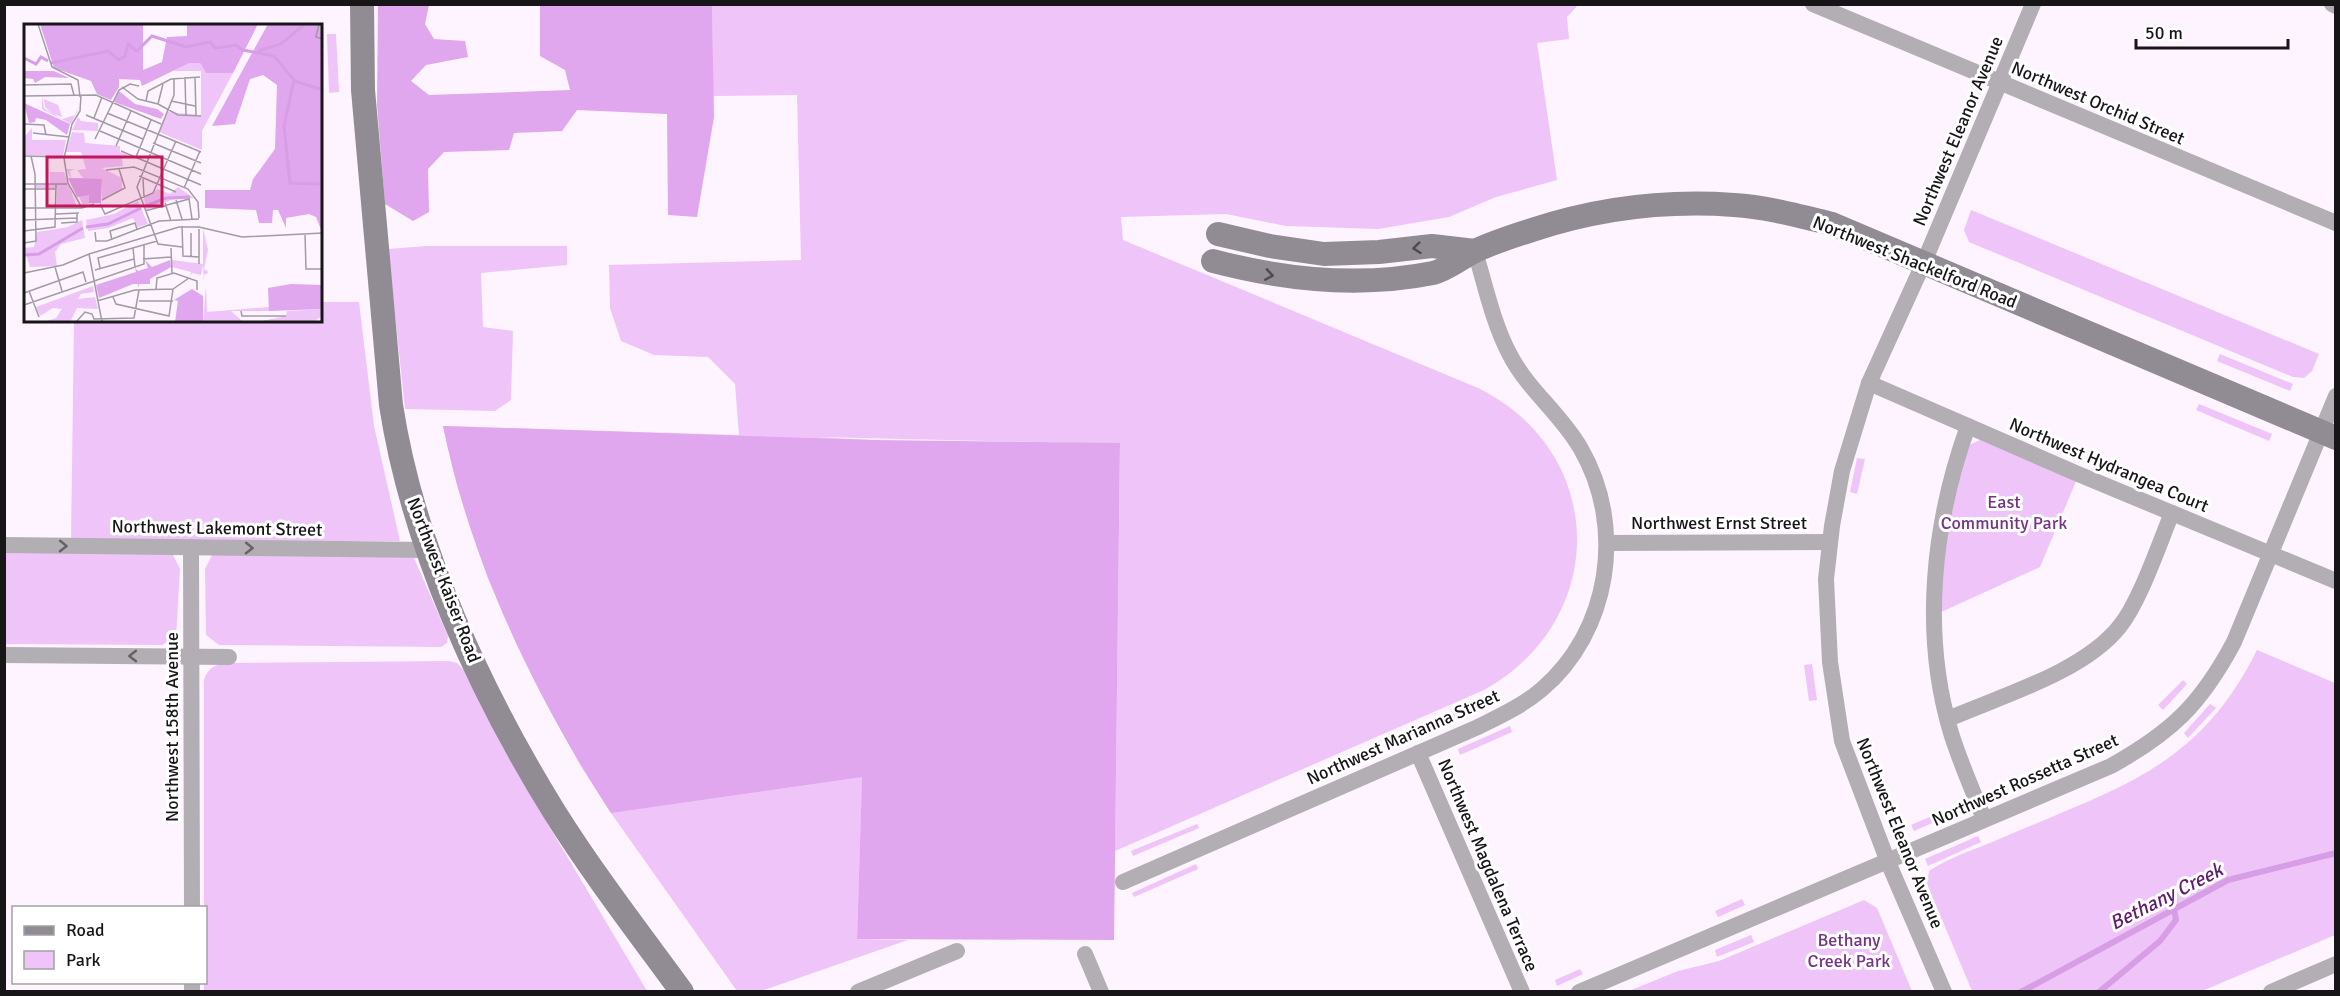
<svg xmlns="http://www.w3.org/2000/svg" width="2340" height="996" viewBox="0 0 2340 996" font-family="Signika,sans-serif">
<style>
.green{fill:#efc5f9}
.forest{fill:#e0a6ee}
.lines{fill:none;stroke-linecap:round;stroke-linejoin:round}
.stream{stroke:#d79de5;stroke-width:6}
.street{stroke:#b2aeb4;stroke-width:16}
.secondary{stroke:#918b93;stroke-width:24}
.oneway{stroke:#4e4a50}
.oneway2{stroke:#656266}
.labels{text-anchor:middle;stroke-width:6;stroke-linejoin:round;paint-order:stroke}
.street-label{font-size:18px;fill:#181519;stroke:#fff}
.park-label{font-size:18px;fill:#763286;stroke:#fff}
.water-label{font-size:20px;font-style:italic;fill:#611c71;stroke:#fff}
.inset-river{fill:none;stroke:#d79de5;stroke-width:3}
.inset-road{fill:none;stroke:#a19ba3;stroke-width:1.5}
.view{fill:#c2185b;fill-opacity:0.15;stroke:#c2185b;stroke-width:3}
.inset-edge{fill:none;stroke:#181519;stroke-width:3}
</style>
<rect width="100%" height="100%" fill="#fdf4ff"/>
<g class="green">
<path d="M712 5H1584H1578L1567 17 1569 39 1537 43 1557 180 1496 197 1449 217 1378 229 1286 226 1226 214 1121 217 1123 240 1478 388C1608 452 1610 620 1484 690L1115 851 1120 444 817 437 873 440 857 939 908 940 761 991H737L611 813 580 765 550 710 488 579 457 485 443 426 739 435 735 384 708 357 654 355 621 341 610 308 609 265 801 260 797 95 713 96Z"/>
<path d="M327 34H336L339 92 329 93Z"/>
<path d="M1971 210 2319 354 2312 371 2304 378 2293 377 1969 242 1964 230Z"/>
<path d="M426 246H567V265L481 273 483 327 513 331 511 400 495 411 405 409 388 249Z"/>
<path d="M321 302H359L374 426 400 541 71 542 74 321H321Z"/>
<path d="M2220 354 2293 384 2290 391 2217 361Z"/>
<path d="M2199 404 2272 434 2269 441 2196 410Z"/>
<path d="M1980 440 2077 479 2040 567 1939 613 1943 538 1969 445Z"/>
<path d="M1857 458 1865 459 1857 494 1850 492Z"/>
<path d="M5 551H163L173 555 180 569 176 637 162 645 5 644Z"/>
<path d="M409 554 414 558 448 636 447 643 441 647 219 645 206 635 205 569 212 555Z"/>
<path d="M2257 650 2335 683V935L2202 991H1972L1927 884 1929 871C1951 856 1980 848 2004 837 2117 788 2198 769 2257 650Z"/>
<path d="M449 661 457 663 464 670 546 821 647 991 204 992V680C208 667 216 664 228 663Z"/>
<path d="M1812 664 1817 700 1809 701 1804 665Z"/>
<path d="M2183 680 2187 684 2163 710 2158 705Z"/>
<path d="M1487 697 1490 702 1451 719 1448 713Z"/>
<path d="M2210 704 2216 708 2188 738 2184 733Z"/>
<path d="M1510 726 1512 732 1460 755 1458 749Z"/>
<path d="M1964 802 1967 808 1914 831 1911 825Z"/>
<path d="M1197 824 1199 828 1133 856 1131 851Z"/>
<path d="M1978 836 1981 842 1928 866 1925 859Z"/>
<path d="M1196 864 1198 869 1134 897 1132 893Z"/>
<path d="M1742 899 1745 905 1718 917 1715 911Z"/>
<path d="M1864 900 1877 908 1912 991H1629L1678 971 1719 961Z"/>
<path d="M1751 935 1754 942 1717 957 1715 950Z"/>
<path d="M1580 969 1583 974 1557 986 1555 980Z"/>
</g>
<g class="forest">
<path d="M378 5H429L425 24 434 39 465 41 468 57 426 65 411 81 429 95 570 90 565 70 540 56V5H712L714 117 697 217 668 215 667 114 577 110 562 131 514 133 509 150 444 152 428 169 429 212 413 221 385 204 377 105Z"/>
<path d="M443 426 873 440 1120 443 1114 940 857 939 862 777 611 813C535 696 471 564 443 426Z"/>
</g>
<g class="lines">
<g class="stream">
<path d="M2021 992 2228 880 2336 853"/>
<path d="M2099 992 2160 941 2176 920 2174 909"/>
</g>
<g class="street">
<path d="M1813 4 2336 223"/>
<path d="M2332 4 2336 6"/>
<path d="M1869 383 2078 474 2336 581"/>
<path d="M1968 426C1933 523 1921 633 1951 733 1960 762 1973 791 1984 819"/>
<path d="M1609 543 1830 542"/>
<path d="M4 545 428 550"/>
<path d="M191 547 192 908"/>
<path d="M4 655 229 657"/>
<path d="M1948 719C2001 696 2084 672 2120 626 2140 601 2159 544 2172 513"/>
<path d="M1418 753 1522 992"/>
<path d="M1123 882 1478 727C1500 716 1522 706 1541 690 1610 632 1626 527 1581 449 1562 415 1528 390 1510 355 1493 323 1485 285 1475 251"/>
<path d="M1085 954 1101 992"/>
<path d="M192 982V992"/>
<path d="M858 992 957 951"/>
<path d="M1579 992 2111 766C2172 732 2201 704 2234 642L2336 396"/>
<path d="M1944 992 1888 862 1842 741 1830 662 1826 579 1832 526 1842 471 1869 383 1924 262 2033 4"/>
<path d="M2271 992 2336 964"/>
</g>
<g class="secondary">
<path d="M362 4 363 90 391 405C413 547 480 692 555 813 594 875 639 933 682 992"/>
<path d="M1218 234 1270 246 1324 254 1379 252 1432 246 1475 251"/>
<path d="M1213 261C1285 280 1358 288 1433 273 1446 270 1460 259 1473 252 1491 243 1513 236 1532 230 1596 209 1666 200 1734 205 1767 207 1799 216 1832 224L2336 438"/>
</g>
</g>
<defs><path id="oneway-chevron" d="M-2-3.5L2.5 0L-2 3.5" fill="none" stroke-width="1.6" stroke-linecap="round" stroke-linejoin="round" transform="scale(1.5)"/></defs>
<g class="oneway">
<use href="#oneway-chevron" transform="translate(1417 248) rotate(174)"/>
<use href="#oneway-chevron" transform="translate(1269 275) rotate(9)"/>
</g>
<g class="oneway2">
<use href="#oneway-chevron" transform="translate(63 546) rotate(1)"/>
<use href="#oneway-chevron" transform="translate(249 548) rotate(1)"/>
<use href="#oneway-chevron" transform="translate(133 656) rotate(-180)"/>
</g>
<g class="labels">
<g class="street-label">
<text transform="translate(2098 103) rotate(23)" y="6">Northwest Orchid Street</text>
<text transform="translate(1958 131) rotate(-67)" y="6">Northwest Eleanor Avenue</text>
<text transform="translate(1915 262) rotate(22)" y="6">Northwest Shackelford Road</text>
<text transform="translate(2109 465) rotate(23)" y="6">Northwest Hydrangea Court</text>
<text x="1719" y="529">Northwest Ernst Street</text>
<text transform="translate(217 528) rotate(1)" y="6">Northwest Lakemont Street</text>
<text transform="translate(444 580) rotate(69)" y="6">Northwest Kaiser Road</text>
<text transform="translate(172 727) rotate(-90)" y="6">Northwest 158th Avenue</text>
<text transform="translate(1403 737) rotate(-24)" y="6">Northwest Marianna Street</text>
<text transform="translate(2025 780) rotate(-24)" y="6">Northwest Rossetta Street</text>
<text transform="translate(1900 833) rotate(68)" y="6">Northwest Eleanor Avenue</text>
<text transform="translate(1488 865) rotate(67)" y="6">Northwest Magdalena Terrace</text>
</g>
<g class="park-label">
<text x="2004" y="508">East<tspan x="2004" dy="21">Community Park</tspan></text>
<text x="1849" y="946">Bethany<tspan x="1849" dy="21">Creek Park</tspan></text>
</g>
<g class="water-label">
<text transform="translate(2166 896) rotate(-27)" y="7">Bethany Creek</text>
</g>
</g>
<g transform="translate(24 24)">
<rect width="298" height="298" fill="#fdf4ff"/>
<path d="M165 38 176 39 182 49H209L178 107V126L135 108 144 88 177 91V47H149ZM18 72 20 84 28 89 21 83 20 75 34 81 38 93 30 90 38 95 51 91 54 83 53 88 47 100 18 85ZM54 93 57 97 74 99V107L48 106ZM8 104V116H42L39 132 0 131V113ZM48 108 60 109 61 119 96 122V128L104 131 98 135 99 142 78 144 98 154V165L78 175V155H66L67 179 59 181 42 145H51L46 147 47 154H59L53 146 62 145 57 128H42ZM26 148H40L53 183H33V164H12V161L26 160ZM154 163 170 174 147 176 122 186 120 174 134 165 146 170ZM114 177 124 200 114 203 109 194 84 204 64 207 62 196 90 190ZM58 196 61 214 37 220 31 228 33 242 6 243 0 224 10 223 13 208 44 203ZM179 204 184 226 180 245 185 248 180 251V259L179 241 177 251 168 249 166 253 167 248 148 243V236L179 240ZM69 262 70 268 57 270 54 275 71 273 74 285 53 284 46 298H20L32 294 38 285 29 284 16 292 12 283ZM182 262 183 288 245 283V287H207L218 297 231 298H179ZM298 285V292L289 298H233L262 292 263 287Z" fill="#efc5f9"/>
<path d="M16 0H119V46L138 38 143 13 163 12V0H234L209 49H182L176 39H165L118 62 116 56 95 55V63L87 76 73 70 67 57 30 44ZM244 0H298V208L292 193 285 190 262 194V204L254 186H249L248 199H235L232 186 181 184V166H226L229 155 251 125 253 61 239 51 226 55 211 100 188 102ZM0 47H30L45 54 21 53 11 59 9 55 0 54ZM95 67 111 80 133 85 140 90 137 95 90 78ZM0 79 46 100 43 111 22 96 12 94 11 98 5 99ZM44 154 78 155 77 179H65V171L53 173ZM121 236 128 243 146 236 147 243 126 255V260H115L114 264V260H109L75 274 72 261 112 248 111 244 114 247 124 244ZM267 260 298 261V285L245 287 244 264ZM168 265 179 272V298H151L154 277 150 276Z" fill="#e0a6ee"/>
<path class="inset-river" d="M234 27 257 20 281 0M0 34 12 40 17 33 24 37M27 39 84 27 95 36 101 32 104 20 113 27 128 12 162 23 186 18 191 24 212 21 219 26 250 32 270 56 260 102 266 159 299 160M271 57 299 66M122 182 142 174 166 173M62 203 84 200 117 184M0 231 15 230 59 204"/>
<path class="inset-road" d="M14 0 28 43 54 56 56 73M295 0 292 13 299 15M161 53 162 92M171 53 172 92M150 54V71L113 163 134 220 158 223M0 61 47 60 50 71M98 63 114 75 134 80 154 91 177 92M57 71 56 87 48 100 40 134 44 159 58 184M0 72 72 71 137 100M122 77 124 67 147 55 176 53M147 77 171 82M134 80 139 60M83 89 177 128M62 91 119 115M70 94 78 73M0 100 20 101 22 111M76 107 177 150M9 109 45 113M71 115 95 66 106 60 115 62M129 119 177 139M92 122 107 87M97 127 177 161M0 132 40 133M112 133 127 96M82 146 110 143 164 165 174 178 175 194M115 152 152 168M119 155 120 173M0 160H43M160 164 176 127M0 165H31M78 176 101 164 95 145M152 176 158 195M141 179 147 197M76 180 81 190 129 169 152 117M0 184H58L70 180M121 187 165 175 168 195M32 190 55 189M0 196 53 194M37 199 53 198V189M158 202 159 232 175 233M175 205V240M0 207 31 203 32 160M71 208 72 217H83L135 197 175 195M167 209V233M281 210 282 245H299M88 216 86 207 111 199 113 205M0 219 12 217 11 150 7 132M109 224 111 243M147 224 148 249M65 230 155 203H175L218 213 299 209M119 235 147 233M31 243 38 267M76 244 74 234 133 217M71 246 110 235M0 249 39 241 65 230 78 298M132 266 133 254 150 249 173 257V266M5 267 15 293M0 269 59 248 62 258M89 273 92 280 145 292 149 265M73 277 111 266 149 265 165 254M115 277H149M0 281 120 240V221M217 287 218 292H262M52 298 61 288 68 290 70 295 110 294 115 266"/>
<path class="view" d="M23 133H138V182H23Z"/>
<rect width="298" height="298" class="inset-edge"/>
</g>
<rect width="2340" height="996" fill="none" stroke="#181519" stroke-width="12"/>
<rect x="12" y="906" width="195" height="78" fill="#ffffff" stroke="#a3a1a3" stroke-width="1.5"/>
<rect x="24" y="926" width="30" height="9" fill="#918b93" stroke="#a3a1a3" stroke-width="1.5"/>
<text x="66" y="936" font-size="18" fill="#181519">Road</text>
<rect x="24" y="951" width="30" height="18" fill="#efc5f9" stroke="#a3a1a3" stroke-width="1.5"/>
<text x="66" y="966" font-size="18" fill="#181519">Park</text>
<path d="M2136 39v9h152v-9" fill="none" stroke="#181519" stroke-width="3"/>
<text x="2145" y="39" font-size="18" fill="#181519" stroke="#ffffff" stroke-width="4.5" paint-order="stroke">50 m</text>
</svg>
